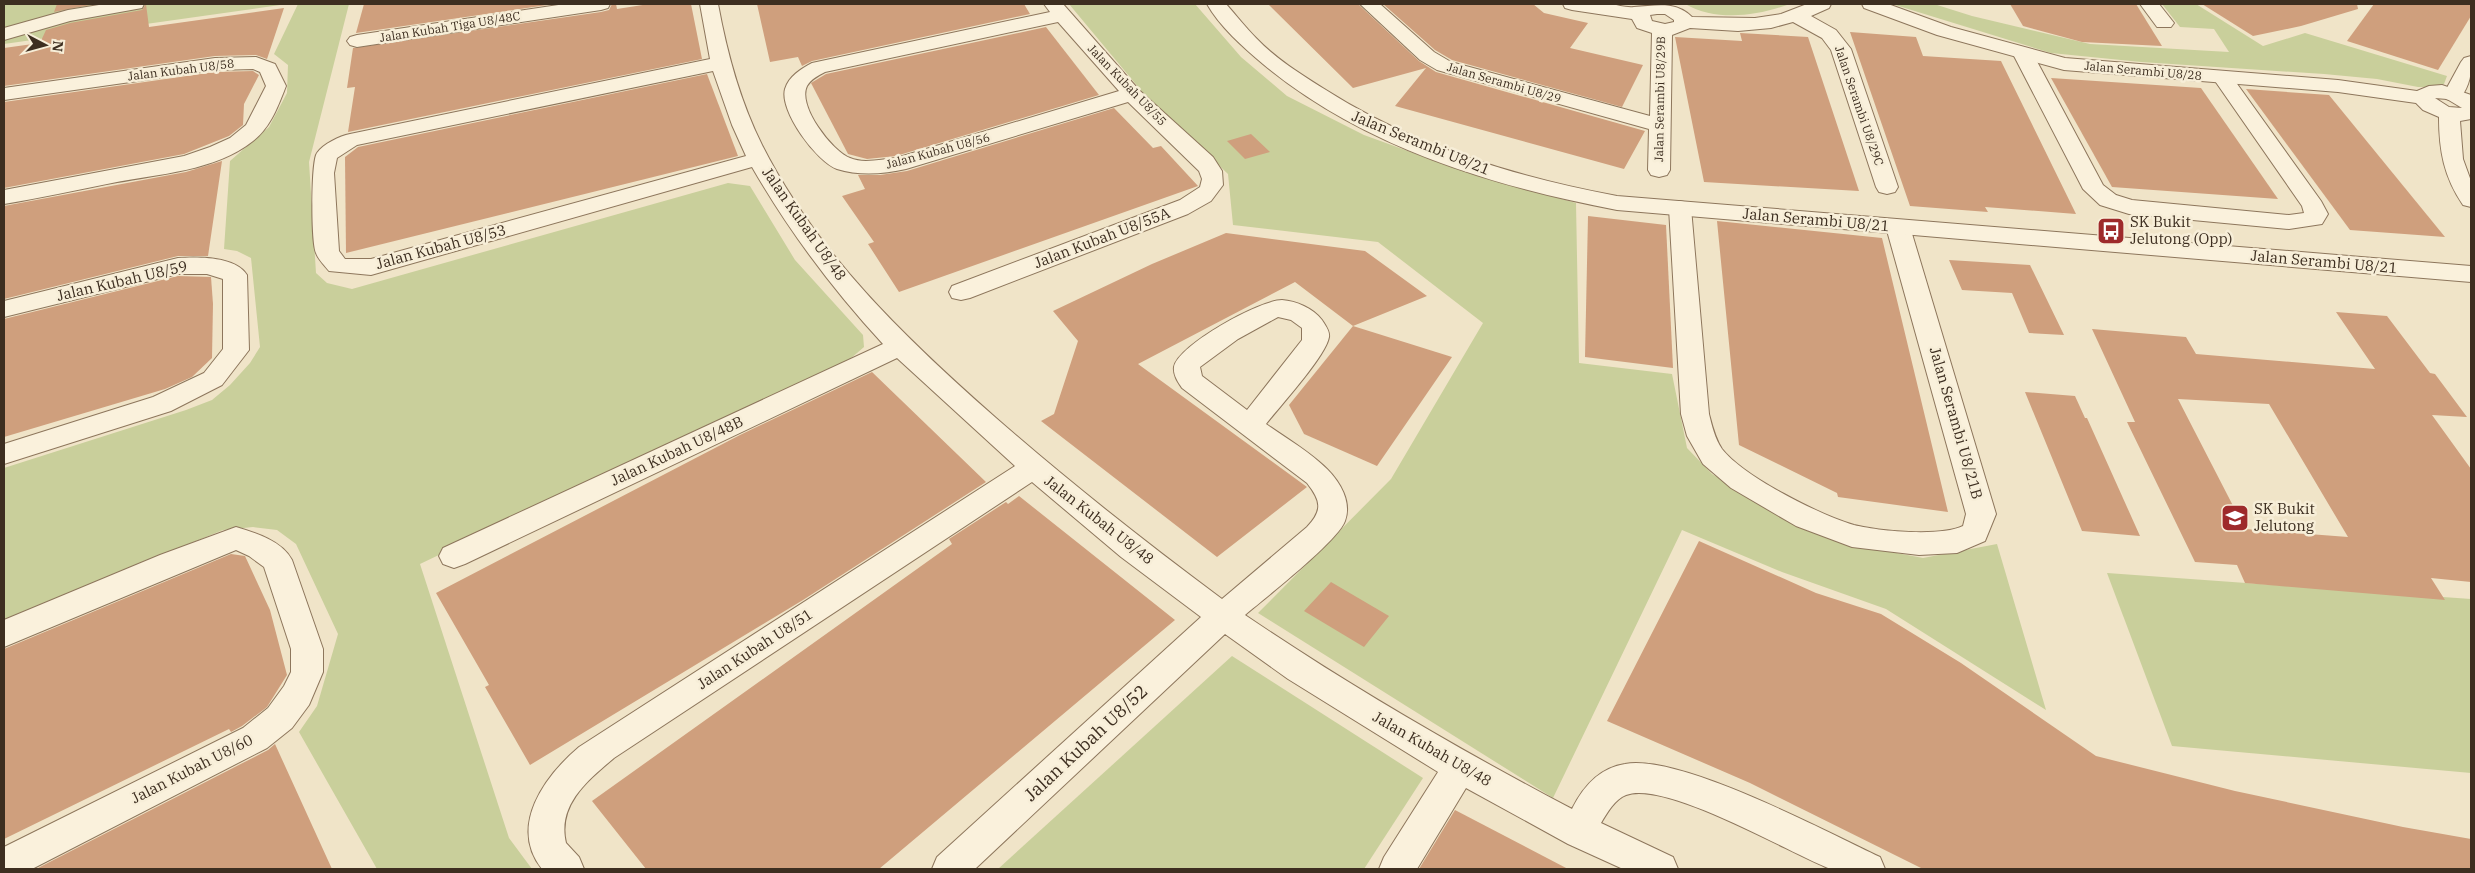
<svg xmlns="http://www.w3.org/2000/svg" width="2475" height="873" viewBox="0 0 2475 873" font-family="'IBM Plex Serif',serif">
<style>
.green{fill:#c9cf9b}
.building{fill:#cf9f7d;fill-rule:evenodd}
.lines{fill:none;stroke-linecap:round;stroke-linejoin:round}
.minor-casing{stroke:#8d765c;stroke-width:2}
.tertiary-casing{stroke:#8d765c;stroke-width:2}
.minor{fill:#faf1dc;fill-rule:evenodd}
.tertiary{fill:#faf1dc;fill-rule:evenodd}
.labels{text-anchor:middle;stroke-width:5;stroke-linejoin:round;paint-order:stroke}
.far-street-label{font-size:12px;fill:#3d2e20;stroke:#f7eed8}
.street-label{font-size:15px;fill:#3d2e20;stroke:#f7eed8}
.poi-label{font-size:15px;fill:#3d2e20;stroke:#f7eed8;text-anchor:start}
.near-street-label{font-size:18px;fill:#3d2e20;stroke:#f7eed8}
</style>
<rect width="100%" height="100%" fill="#f0e4c8"/>
<g class="green">
<path d="M4 4H287L4 44Z"/>
<path d="M298 4H349L309 162 316 273 327 283 352 289 728 183 750 186 795 260 863 335 864 347 850 359 420 564 509 838 532 869H377L299 732 317 706 338 634 296 544 277 530 253 527 223 530 4 620V468L186 410 212 400 230 385 250 363 260 347 251 258 237 251 224 249 230 161 269 127 287 93 288 65 274 54Z"/>
<path d="M1069 4H1195L1241 57 1287 96 1364 135 1460 170 1576 203 1579 363 1672 374 1687 448 1712 474 1778 514 1849 544 1923 558 1997 544 2046 710 1886 609 1782 572 1682 530 1553 798 1258 613 1391 479 1483 323 1378 242 1233 225 1228 174 1144 94Z"/>
<path d="M1685 4H1790C1757 16 1717 22 1685 4Z"/>
<path d="M1892 4H1934L1972 16 2090 44 2229 52 2214 29 2180 27 2162 4H2196L2263 46 2305 33 2447 76 2444 84 2431 87H2418L2377 79 2324 74 2141 62 2051 53Z"/>
<path d="M2107 573 2471 599V773L2172 746Z"/>
<path d="M1232 656 1423 778 1364 869H998Z"/>
</g>
<g class="building">
<path d="M57 4H95L54 12Z"/>
<path d="M146 4 149 27 284 8 267 59 256 55 215 56 4 86V48L40 43 46 30 70 23 142 10Z"/>
<path d="M364 4H554L356 33Z"/>
<path d="M612 4H616L617 9 649 4H691L702 59 348 132 355 87 347 88 353 48 601 12 609 10Z"/>
<path d="M757 4H1024L1030 14 812 61 802 66 798 57 770 62Z"/>
<path d="M1268 4H1358L1419 61 1436 72 1645 131 1624 169 1395 106 1426 68 1353 88Z"/>
<path d="M1383 4H1533L1544 13 1588 23 1570 48 1643 65 1622 107 1452 60 1435 50Z"/>
<path d="M2010 4H2136L2162 46 2082 42 2023 26Z"/>
<path d="M2202 4H2357L2358 9 2301 26 2253 36Z"/>
<path d="M2374 4H2471V16L2438 70 2347 41Z"/>
<path d="M1046 27 1099 95 896 156 867 159 848 154 811 83 826 74Z"/>
<path d="M1850 32 1916 37 1923 56 2001 61 2076 214 1985 207 1988 212 1910 206Z"/>
<path d="M1740 33 1808 37 1859 191 1704 182 1675 37 1742 41Z"/>
<path d="M253 71 259 75 244 104 243 125 229 136 184 154 4 188V102L215 72Z"/>
<path d="M707 74 738 156 346 253 345 157 358 147Z"/>
<path d="M2051 78 2201 88 2278 199 2112 187Z"/>
<path d="M2246 89 2329 95 2445 237 2350 230Z"/>
<path d="M1114 108 1153 148 1161 146 1198 186 899 292 868 244 874 242 842 196 865 189 858 175H880L907 171Z"/>
<path d="M1251 134 1270 152 1245 159 1227 141Z"/>
<path d="M222 161 208 256H178L4 299V206L186 172Z"/>
<path d="M1588 216 1666 225 1673 368 1585 357Z"/>
<path d="M1717 221 1882 238 1948 512 1838 497 1837 493 1739 445Z"/>
<path d="M1226 233 1365 251 1427 296 1353 326 1295 282 1138 364 1307 487 1217 557 1041 421 1054 414 1078 341 1053 311 1152 264Z"/>
<path d="M1949 260 2030 265 2064 335 2029 333 2012 293 1962 290Z"/>
<path d="M178 276 211 277 213 304 212 358 192 377 165 389 4 437V319Z"/>
<path d="M2336 312 2387 316 2430 373 2435 374 2467 417 2432 415 2471 469V582L2431 578 2445 600 2245 583 2237 565 2195 562 2127 422H2135L2092 329 2186 337 2196 354 2375 369ZM2178 399 2269 404 2348 537 2245 529Z"/>
<path d="M1353 326 1452 357 1377 466 1304 434 1289 405Z"/>
<path d="M872 372 986 482 803 600 530 765 485 687 489 685 436 593 740 435Z"/>
<path d="M2025 392 2075 396 2085 418H2087L2140 536 2082 531Z"/>
<path d="M1019 496 1175 620 879 869H646L592 801 952 544 949 539 1006 502 1008 504Z"/>
<path d="M1699 541 1816 593 1881 614 1961 663 2096 756 2235 791 2403 827 2471 839V869H1923L1750 783 1607 721Z"/>
<path d="M231 554 245 556 270 610 287 675 267 707 242 726 231 732 229 729 4 839V649Z"/>
<path d="M1331 582 1389 616 1364 647 1304 611Z"/>
<path d="M275 744 332 869H36L268 750Z"/>
<path d="M1455 810 1568 869H1419Z"/>
</g>
<g class="lines">
<defs>
<g id="minor">
<path d="M565 4H610L608 8 601 10 357 47 350 45 347 41 350 37 357 35Z"/>
<path d="M700 4H718C727 53 740 101 762 145 817 254 906 339 996 418 1069 482 1144 541 1222 599L1307 527C1323 510 1321 501 1307 483L1182 388C1178 382 1173 375 1174 367 1178 345 1260 300 1282 300 1296 301 1313 308 1322 320 1325 325 1330 331 1329 337 1326 356 1280 406 1266 424 1286 438 1310 452 1327 469 1340 482 1352 502 1345 521 1338 541 1265 598 1245 615 1351 687 1460 750 1572 809 1583 787 1599 768 1625 764 1680 754 1825 831 1880 857L1885 869C1870 869 1840 873 1828 868 1788 852 1665 780 1626 795 1615 799 1607 813 1601 823L1673 857 1678 869H1623L1568 844 1466 788 1417 869H1379L1384 857 1438 772 1288 679 1225 634 975 869H932L937 857 1201 617 1121 557 1032 482 614 758C587 781 557 805 566 843L579 857 584 869H542C508 826 545 776 579 747L1015 466 897 358 465 564 454 568 443 564 439 556 443 548 883 344C833 290 789 231 752 167L371 275 329 271C325 266 318 259 316 253 311 242 311 161 317 153 323 144 340 136 350 134L710 59ZM713 71 732 125 746 156 371 259H345L339 251 334 173 337 158 357 145ZM1278 317 1291 320 1302 328V340L1247 410 1202 376 1200 367 1238 339Z"/>
<path d="M1044 4H1063L1139 90 1213 157 1222 171 1223 185 1211 201 1188 214 970 298 961 300 952 298 949 292 952 286 1180 200 1200 187 1202 179 1199 171 1128 102 906 169C884 174 859 176 837 169 817 162 779 111 785 89 789 76 801 69 812 63L1050 12ZM1058 22 1119 91 896 158C882 159 863 164 850 158 832 151 797 106 807 86 811 79 819 75 825 72Z"/>
<path d="M1360 4H1380L1434 52 1451 62 1650 116 1652 33 1637 28 1632 19 1572 10 1565 8 1563 4C1578 4 1595 2 1610 4 1618 5 1626 8 1634 7 1655 6 1675 0 1692 17L1755 18 1781 14 1807 4H1831L1829 8 1811 16 1836 30 1851 49 1898 187 1895 192 1887 194 1879 192 1876 187 1831 50 1822 38 1793 22 1771 28 1738 31 1690 28 1672 35 1670 170 1667 175 1659 177 1651 175 1648 170 1649 129 1437 70 1420 60ZM1657 14H1665L1674 20V22L1665 24 1652 21 1650 15Z"/>
<path d="M2140 4H2159L2174 23 2171 27H2157Z"/>
<path d="M2023 48 2030 50 2033 54 2103 185 2116 195 2132 200 2289 215 2304 213 2302 206 2213 78 2216 74 2223 72 2230 74 2321 201 2328 214 2322 224 2289 229 2129 214 2100 205 2083 189 2013 54 2016 50Z"/>
<path d="M2471 56C2472 73 2470 85 2460 99L2453 101 2446 99 2443 95 2461 62 2464 58Z"/>
<path d="M256 57 275 64 286 86C278 106 271 127 253 141 216 171 158 174 112 183 76 190 40 198 4 204V190L184 156 210 147 230 138 246 125 266 86 260 72 253 69 215 70 4 100V88L215 58Z"/>
<path d="M1680 201 1688 203 1691 208 1709 414C1712 426 1715 439 1722 449 1744 477 1820 515 1854 525 1878 531 1940 537 1963 526L1966 514 1886 227 1890 222 1898 220 1906 222 1910 227 1996 514 1985 541 1957 553 1919 555 1852 547 1796 526 1731 488 1703 464 1687 436 1681 414 1669 208 1672 203Z"/>
<path d="M178 258C198 257 235 256 247 275L249 350 222 385 171 411 4 464V444L153 397 204 373 223 349V279L207 274H178L4 317V301Z"/>
<path d="M236 527C256 533 282 541 292 560L323 649V672L309 705 292 728 267 748 32 869H4V847L243 728 268 708 284 686 291 672V649L264 567 249 556 236 550 4 647V620L160 555Z"/>
</g>
<g id="tertiary">
<path d="M105 4H144L142 8 70 21 4 40V28L68 10Z"/>
<path d="M1207 4H1226C1236 15 1245 27 1256 38 1276 59 1302 75 1326 90 1414 146 1515 177 1617 196L2471 266V282L1617 210C1492 186 1363 147 1263 64 1243 47 1220 27 1207 4Z"/>
<path d="M1862 4H1888L1951 27 2065 58 2338 80 2417 91 2429 86 2442 85 2471 95V119L2460 121 2463 159 2471 181V207L2463 205C2444 177 2439 151 2439 117L2423 110 2416 103 2338 92 2064 70 1937 35 1864 8ZM2435 98 2447 99 2462 108 2449 107Z"/>
</g>
</defs>
<use href="#minor" class="minor-casing"/>
<use href="#tertiary" class="tertiary-casing"/>
<use href="#minor" class="minor"/>
<use href="#tertiary" class="tertiary"/>
</g>
<defs>
<symbol id="bus-square" viewBox="-11 -11 22 22"><rect x="-9" y="-9" width="18" height="18" rx="4" fill="#9e2a2b" stroke="#f7eed8"/><path d="M-5-6H5V4H4V6H2V4H-2V6H-4V4H-5ZM-3.5-4V0h7V-4ZM-3.5 1.2v1.5H-2V1.2ZM2 1.2v1.5H3.5V1.2Z" fill="#fff"/></symbol>
<symbol id="school-square" viewBox="-11 -11 22 22"><rect x="-9" y="-9" width="18" height="18" rx="4" fill="#9e2a2b" stroke="#f7eed8"/><path d="M0-5L7-2L0 1L-7-2ZM-4 1L0 2.5L4 1V4Q0 6-4 4Z" fill="#fff"/></symbol>
</defs>
<g fill-rule="evenodd">
<use href="#bus-square" x="2095" y="215" width="32" height="32"/>
<use href="#school-square" x="2219" y="502" width="32" height="32"/>
</g>
<g class="labels">
<g class="far-street-label">
<text transform="translate(450 27) rotate(-9)" y="4">Jalan Kubah Tiga U8/48C</text>
<text transform="translate(181 70) rotate(-7)" y="4">Jalan Kubah U8/58</text>
<text transform="translate(2143 71) rotate(5)" y="4">Jalan Serambi U8/28</text>
<text transform="translate(1504 83) rotate(16)" y="4">Jalan Serambi U8/29</text>
<text transform="translate(1127 85) rotate(46)" y="4">Jalan Kubah U8/55</text>
<text transform="translate(1660 99) rotate(-89)" y="4">Jalan Serambi U8/29B</text>
<text transform="translate(1859 106) rotate(71)" y="4">Jalan Serambi U8/29C</text>
<text transform="translate(938 151) rotate(-15)" y="4">Jalan Kubah U8/56</text>
</g>
<g class="street-label">
<text transform="translate(1421 143) rotate(22)" y="5">Jalan Serambi U8/21</text>
<text transform="translate(1816 220) rotate(5)" y="5">Jalan Serambi U8/21</text>
<text transform="translate(804 224) rotate(55)" y="5">Jalan Kubah U8/48</text>
<text transform="translate(1102 238) rotate(-21)" y="5">Jalan Kubah U8/55A</text>
<text transform="translate(441 247) rotate(-15)" y="5">Jalan Kubah U8/53</text>
<text transform="translate(2324 262) rotate(5)" y="5">Jalan Serambi U8/21</text>
<text transform="translate(122 281) rotate(-13)" y="5">Jalan Kubah U8/59</text>
<text transform="translate(1956 423) rotate(74)" y="5">Jalan Serambi U8/21B</text>
<text transform="translate(677 451) rotate(-25)" y="5">Jalan Kubah U8/48B</text>
<text transform="translate(1099 520) rotate(38)" y="5">Jalan Kubah U8/48</text>
<text transform="translate(755 649) rotate(-33)" y="5">Jalan Kubah U8/51</text>
<text transform="translate(1432 749) rotate(30)" y="5">Jalan Kubah U8/48</text>
<text transform="translate(192 769) rotate(-27)" y="5">Jalan Kubah U8/60</text>
</g>
<g class="poi-label">
<text x="2130" y="227">SK Bukit<tspan x="2130" dy="17">Jelutong (Opp)</tspan></text>
<text x="2254" y="514">SK Bukit<tspan x="2254" dy="17">Jelutong</tspan></text>
</g>
<g class="near-street-label">
<text transform="translate(1086 743) rotate(-43)" y="6">Jalan Kubah U8/52</text>
</g>
</g>
<rect width="2475" height="873" fill="none" stroke="#3d2e20" stroke-width="10"/>
<g transform="translate(45 45) rotate(96)" stroke="#f7eed8" stroke-width="4" paint-order="stroke">
<path d="M0-4L9 19L0 12L-9 19Z" fill="#3d2e20"/>
<text y="-8" font-size="14" font-weight="bold" text-anchor="middle" fill="#3d2e20">N</text>
</g>
</svg>
